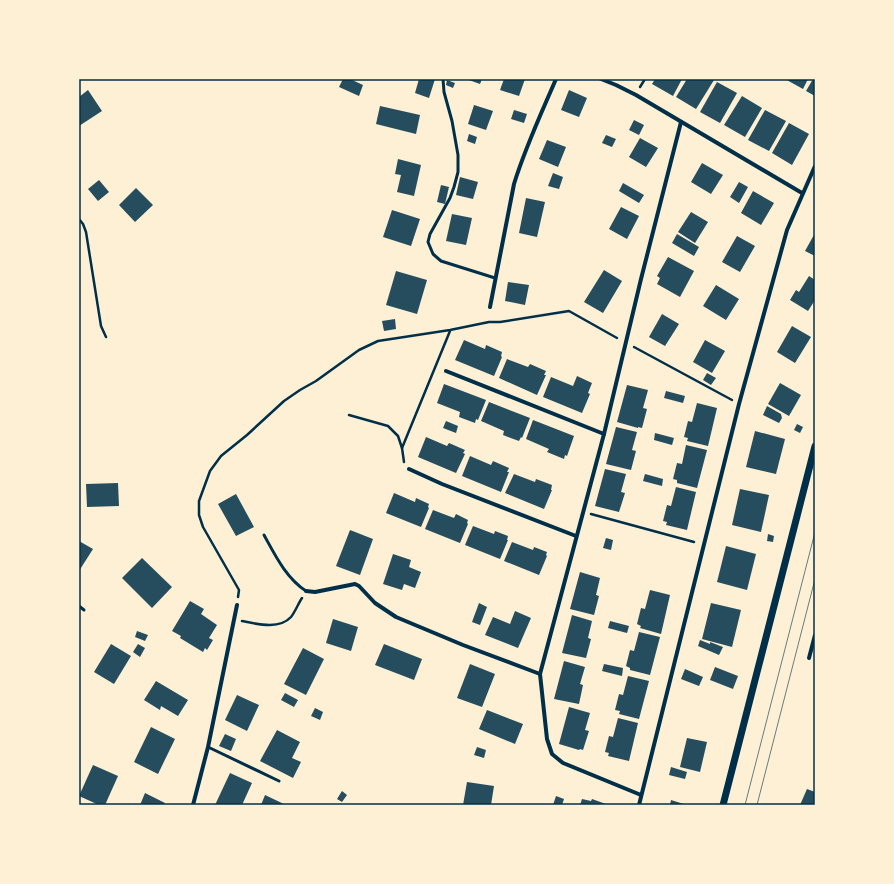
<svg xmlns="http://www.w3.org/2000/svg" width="894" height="884" viewBox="0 0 894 884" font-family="Karla,sans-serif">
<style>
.building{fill:#264d5e}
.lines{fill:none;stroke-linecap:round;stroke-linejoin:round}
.path{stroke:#003049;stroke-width:2.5}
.service{stroke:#003049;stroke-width:3}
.minor{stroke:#003049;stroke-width:4}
.tertiary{stroke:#003049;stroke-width:7}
.tram{stroke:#657d81;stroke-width:1}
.neatline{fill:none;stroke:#003049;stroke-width:1.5}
</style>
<rect width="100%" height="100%" fill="#fdf0d5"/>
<g class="building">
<path d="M343 79H350L363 85 359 96 339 87Z"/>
<path d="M419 79H435L429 98 415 93Z"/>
<path d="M466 79H482L480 84Z"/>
<path d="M504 79H525L519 96 500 90Z"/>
<path d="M655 79H682L673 96 652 84Z"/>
<path d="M687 79 714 80 696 109 676 97Z"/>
<path d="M785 79H808L803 89Z"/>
<path d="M813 79H815V96L806 91Z"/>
<path d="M447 80 455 83 453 88 446 85Z"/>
<path d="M717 82 737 93 720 123 700 112Z"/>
<path d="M88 90 102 111 79 126V97Z"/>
<path d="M569 90 587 98 579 117 561 110Z"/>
<path d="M742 96 762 108 745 137 724 125Z"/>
<path d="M474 105 493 111 486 130 468 124Z"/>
<path d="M380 106 420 115 416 134 376 124Z"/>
<path d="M514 110 527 114 524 123 511 119Z"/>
<path d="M765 110 786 121 769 151 748 140Z"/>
<path d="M634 120 644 125 639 135 629 130Z"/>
<path d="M789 123 809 134 792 165 772 153Z"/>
<path d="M469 134 477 137 475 144 467 141Z"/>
<path d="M606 135 616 139 612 147 602 143Z"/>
<path d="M640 138 658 148 646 167 629 157Z"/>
<path d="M547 140 566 147 558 167 539 159Z"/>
<path d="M398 159 421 165 414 196 397 192 401 175 395 174Z"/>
<path d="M702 163 723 175 711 194 691 182Z"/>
<path d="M553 173 563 177 559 189 548 186Z"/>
<path d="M460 177 478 182 473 199 456 195Z"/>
<path d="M99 180 109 192 98 201 88 189Z"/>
<path d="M739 182 748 187 739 203 730 197Z"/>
<path d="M623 183 644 195 639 203 619 191Z"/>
<path d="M441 185 449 187 445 204 437 202Z"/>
<path d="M136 188 153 205 135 222 119 205Z"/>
<path d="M753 191 774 203 761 225 741 213Z"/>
<path d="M526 198 545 202 537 237 519 233Z"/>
<path d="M621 207 639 216 627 239 609 229Z"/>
<path d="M392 210 420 219 411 246 383 237Z"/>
<path d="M691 212 708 222 695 243 678 232Z"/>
<path d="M452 214 472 218 466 245 446 241Z"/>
<path d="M815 233V256L805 251Z"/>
<path d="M677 234 699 247 694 256 672 243Z"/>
<path d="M737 236 755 246 740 272 722 262Z"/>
<path d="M668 257 694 271 680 297 657 284 660 278 657 276Z"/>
<path d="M604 270 622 281 603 313 584 302Z"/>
<path d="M396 271 427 280 417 314 386 305Z"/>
<path d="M809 276 815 280V300L808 311 790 300 796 290 799 292Z"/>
<path d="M508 282 529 285 525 305 505 301Z"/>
<path d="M716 285 739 299 726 320 703 306Z"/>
<path d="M662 314 679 324 665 346 649 337Z"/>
<path d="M395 319 396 329 384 331 382 321Z"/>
<path d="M792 326 811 337 795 363 777 352Z"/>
<path d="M464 340 485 349 486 345 502 352 501 356 502 357 494 376 455 360Z"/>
<path d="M705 340 725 351 712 373 693 362Z"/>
<path d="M507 359 528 367 530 364 546 371 544 375H546L537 395 499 378Z"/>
<path d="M707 373 716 378 711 385 703 380Z"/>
<path d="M577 376 592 383 588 393 590 394 582 413 543 397 551 377 573 386Z"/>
<path d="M780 383 801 395 789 416 768 404Z"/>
<path d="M444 384 486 400 478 420 476 419 475 423 459 417 460 412 437 403Z"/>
<path d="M627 385 648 390 643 408 647 409 642 428 638 427V428L617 422Z"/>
<path d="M666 391 685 396 683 403 664 398Z"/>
<path d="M489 402 530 418 522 438 521 437 519 441 503 435 504 431 481 421Z"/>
<path d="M697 403 717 408 708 446 687 441 688 438 684 437 688 421 692 422Z"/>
<path d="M767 406 781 414 782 418 779 423 763 415Z"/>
<path d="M533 420 574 436 567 456 565 455 564 459 547 452 549 449 526 439Z"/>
<path d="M446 421 458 426 456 433 443 428Z"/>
<path d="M797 424 803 427 800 433 794 430Z"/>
<path d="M616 427 637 432 632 450 636 451 631 470 606 464Z"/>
<path d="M755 431 785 439 776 474 746 467Z"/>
<path d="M655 433 674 438 672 445 654 440Z"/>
<path d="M426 437 447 446 449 443 465 450 463 453 465 454 456 473 418 457Z"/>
<path d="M686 445 707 450 697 488 677 483V480L673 479 677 463 682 464Z"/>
<path d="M470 456 491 465 493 461 509 468 507 472H509L501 492 462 476Z"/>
<path d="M605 469 626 474 621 492 625 493 619 512 595 506Z"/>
<path d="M514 474 535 482 536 479 552 485 551 490H552L544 509 505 493Z"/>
<path d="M645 474 663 479 662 486 643 481Z"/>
<path d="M118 483 119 506 87 507 86 484Z"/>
<path d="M676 487 696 492 687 530 666 525 667 522 663 521 667 505 671 506Z"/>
<path d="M740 489 769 495 761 532 732 525Z"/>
<path d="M394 493 415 502 416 498 429 504 428 507 429 508 421 527 386 513Z"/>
<path d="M236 494 254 527 236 536 218 504Z"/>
<path d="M433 510 454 518 456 514 468 520 467 523 468 524 460 543 425 529Z"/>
<path d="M473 526 494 534 495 531 508 536 507 540H508L500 559 465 545Z"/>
<path d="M350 530 373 539 360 575 336 566Z"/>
<path d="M768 534 774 536 773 542 767 541Z"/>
<path d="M606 538 613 540 611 550 603 548Z"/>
<path d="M79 541 93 549 79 571Z"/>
<path d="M512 542 533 550 534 547 547 552 546 555 547 556 539 575 504 561Z"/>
<path d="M726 546 756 554 747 590 717 582Z"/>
<path d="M393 554 411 560 409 567 421 572 415 588 404 584 402 590 383 584Z"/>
<path d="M142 558 172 587 152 608 122 578Z"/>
<path d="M580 572 600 578 596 595 599 596 594 615 570 609Z"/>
<path d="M650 590 670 595 661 634 640 628 641 626 637 624 641 608 645 609Z"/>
<path d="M190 601 204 609 201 614 217 625 209 638 213 640 207 650 205 648 203 652 180 638 181 636 172 631Z"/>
<path d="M479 603 487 607 480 625 472 622Z"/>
<path d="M711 603 741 610 732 647 702 639Z"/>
<path d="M515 611 531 618 518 648 485 635 493 617 510 624Z"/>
<path d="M572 615 592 621 588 638 591 639 586 658 562 653Z"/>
<path d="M333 619 358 627 351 651 326 643Z"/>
<path d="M610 621 629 626 627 633 608 628Z"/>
<path d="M137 631 148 635 145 641 135 637Z"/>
<path d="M639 632 660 637 650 675 630 670V668L626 666 630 650 634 651Z"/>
<path d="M700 640 710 644V642L723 647 719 655 698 646Z"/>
<path d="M111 644 131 656 114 684 94 672Z"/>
<path d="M138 644 145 648 140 657 133 652Z"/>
<path d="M384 644 422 659 414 680 375 665Z"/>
<path d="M303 648 324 659 306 695 284 684Z"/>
<path d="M564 661 585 667 580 684 583 685 579 704 554 699Z"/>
<path d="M470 664 495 674 482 707 457 698Z"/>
<path d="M604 664 623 668 622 676 602 671Z"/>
<path d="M715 667 738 676 733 689 710 680Z"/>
<path d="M685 669 703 677 699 686 681 679Z"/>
<path d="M628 676 649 681 639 719 619 714 620 711 615 710 619 694 623 695Z"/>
<path d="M156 681 188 700 178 716 161 706 160 710 144 700Z"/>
<path d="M285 693 298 700 294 707 281 700Z"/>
<path d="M237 695 259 705 247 731 225 720Z"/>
<path d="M569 707 590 713 585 730 589 731 583 750 580 749 579 750 559 744Z"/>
<path d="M315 708 323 712 320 720 311 716Z"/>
<path d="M487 710 523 724 515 744 479 729Z"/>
<path d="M618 718 638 723 629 761 608 756 609 753 605 752 609 736 613 737Z"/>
<path d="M151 727 175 739 158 774 134 762Z"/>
<path d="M277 730 300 742 292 758 301 762 293 778 260 761Z"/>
<path d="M225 734 236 739 231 751 219 746Z"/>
<path d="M687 738 707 742 700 772 680 767Z"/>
<path d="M477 747 486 750 484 758 474 755Z"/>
<path d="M93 765 118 776 105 805H99L79 796Z"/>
<path d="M671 767 687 772 685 779 669 775Z"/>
<path d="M230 773 252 783 242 805H215Z"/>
<path d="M467 782 494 786 491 805H463Z"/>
<path d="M807 789 815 792V805H800Z"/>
<path d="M342 791 347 795 342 802 337 799Z"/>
<path d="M145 793 165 803 164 805H140Z"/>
<path d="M265 795 286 805H261Z"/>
<path d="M556 796 564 799 562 805H553Z"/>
<path d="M582 799 591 801 592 799 606 804V805H580Z"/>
<path d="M671 800 687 805H670Z"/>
</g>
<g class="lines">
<g class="path">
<path d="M640 87 645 79"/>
<path d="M79 219 83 224 86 232 101 326 106 337"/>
<path d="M634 347 732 400"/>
<path d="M349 415 388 426 398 436 402 448"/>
<path d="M404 462 402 448 450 331"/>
<path d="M591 514 694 542"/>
<path d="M238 597 239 590 203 527 199 515V501L210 471 221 456 247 435 284 401 300 390 316 381 359 350 378 341 450 330 489 322H500L569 311 617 338"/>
<path d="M242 621C257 624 279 630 291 617 295 612 298 604 302 598"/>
</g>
<g class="service">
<path d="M443 79 444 92 452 121 458 155V172L454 187 450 198 430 234 428 242 433 254 441 261 495 278"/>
<path d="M264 535C275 555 286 578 306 591"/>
<path d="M79 606 84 610"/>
<path d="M208 747 279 781"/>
</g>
<g class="minor">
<path d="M601 79 616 85 636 95 802 193"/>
<path d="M490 307 514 184C525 148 541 114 556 79"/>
<path d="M446 371 604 434"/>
<path d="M409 469 442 484 576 536"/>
<path d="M306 591 315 592 355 584 359 586 375 603 396 617 463 645 540 674"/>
<path d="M809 658 815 635"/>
<path d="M641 795 563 763 552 754 547 739 540 674 604 434 641 279 681 122"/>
<path d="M193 805 208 747 237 605"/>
<path d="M639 805 739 404 787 230 815 166"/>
</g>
<path class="tertiary" d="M723 805 815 446"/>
<g class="tram">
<path d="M745 805 815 532"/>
<path d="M757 805 815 579"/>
</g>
</g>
<rect width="894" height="884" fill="none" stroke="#fdf0d5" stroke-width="160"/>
<rect x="80" y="80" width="734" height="724" class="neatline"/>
</svg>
